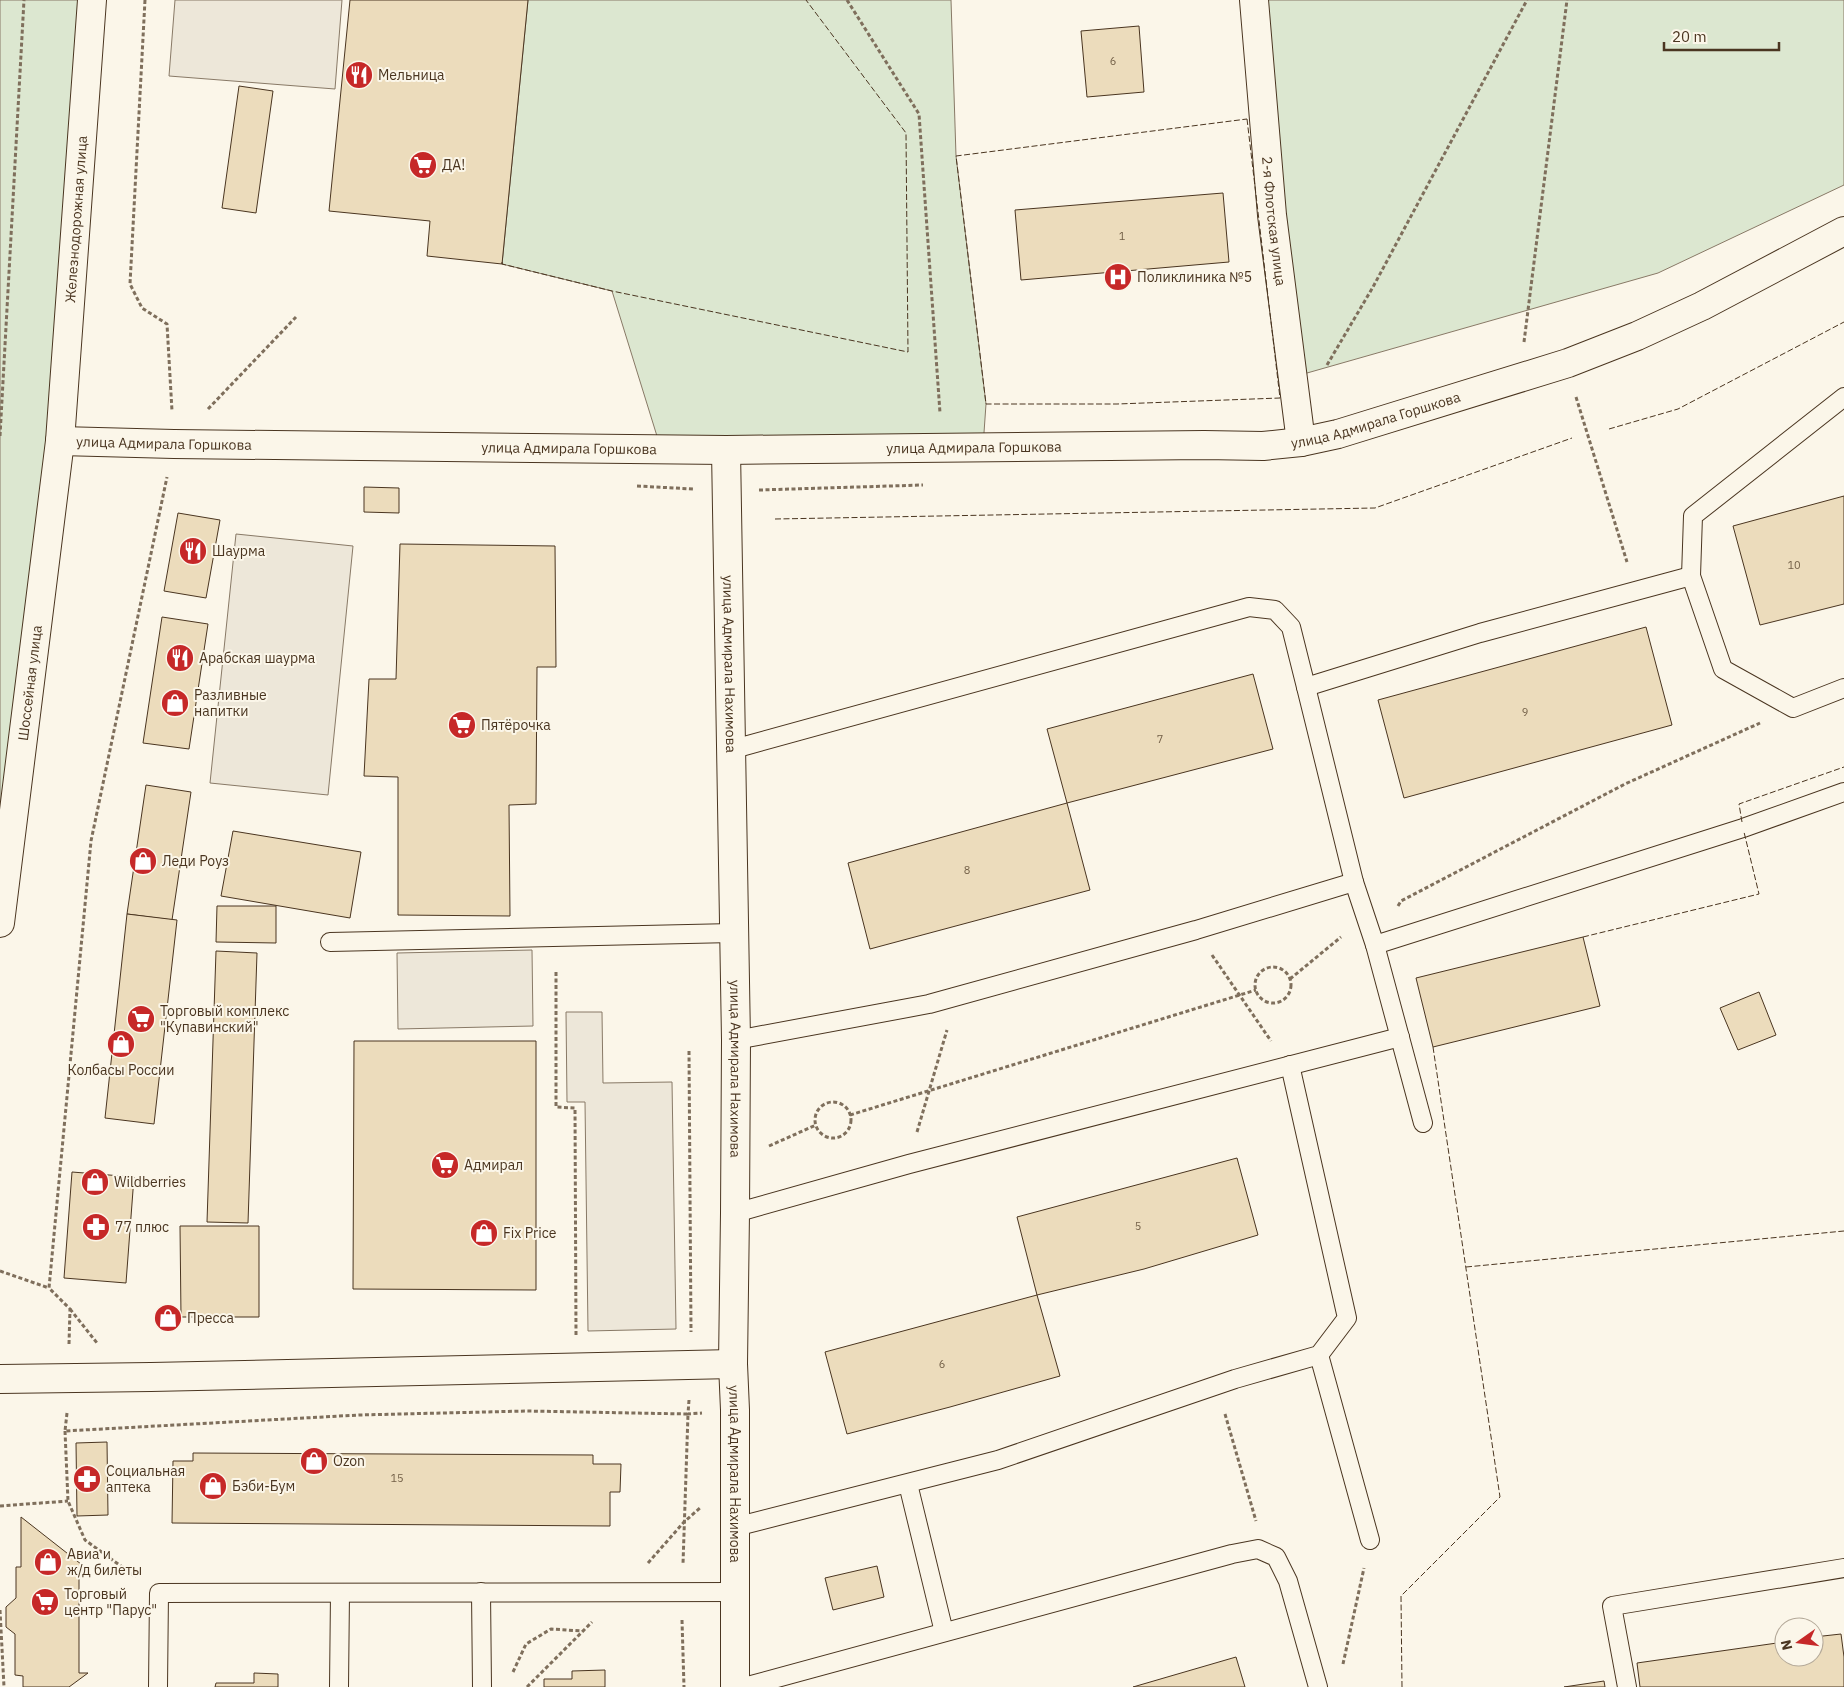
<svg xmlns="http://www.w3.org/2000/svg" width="1844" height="1687" viewBox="0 0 1844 1687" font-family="'IBM Plex Sans',sans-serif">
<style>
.green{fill:#dce7d0;stroke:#887966}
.parking{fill:#ede7d9;stroke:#887966}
.building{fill:#ecdcbc;stroke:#4a3520}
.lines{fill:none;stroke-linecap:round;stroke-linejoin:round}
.service-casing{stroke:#4a3520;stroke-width:20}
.minor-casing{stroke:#4a3520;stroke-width:30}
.tertiary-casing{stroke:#4a3520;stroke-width:30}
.secondary-casing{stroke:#4a3520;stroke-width:30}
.path{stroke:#7f6f5c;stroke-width:3;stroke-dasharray:4 2.5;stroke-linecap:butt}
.service{stroke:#fbf6e9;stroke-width:18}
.minor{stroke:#fbf6e9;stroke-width:28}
.tertiary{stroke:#fbf6e9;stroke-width:28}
.secondary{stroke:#fbf6e9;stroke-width:28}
.fence{stroke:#4a3520;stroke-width:1;stroke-dasharray:6 2.5;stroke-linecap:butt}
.labels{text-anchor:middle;stroke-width:4;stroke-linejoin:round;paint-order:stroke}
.number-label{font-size:11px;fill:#725f47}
.poi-label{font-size:14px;fill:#4a3520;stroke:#fbf6e9;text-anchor:start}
.street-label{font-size:14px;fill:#4a3520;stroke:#fbf6e9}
</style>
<rect width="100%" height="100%" fill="#fbf6e9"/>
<g class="green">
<path d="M0 0H92L0 923Z"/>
<path d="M528 0H951L956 156 986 404 983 447 661 449 612 291 502 264Z"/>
<path d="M1255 0H1844V185L1658 273 1293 377Z"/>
</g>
<g class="parking">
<path d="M175 0H342L335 89 169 76Z"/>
<path d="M236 534 353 546 328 795 210 783Z"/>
<path d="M532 950 533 1026 398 1029 397 953Z"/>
<path d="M566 1012H602L603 1083 672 1082 676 1329 588 1331 585 1102H567Z"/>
</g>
<g class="building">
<path d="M350 0H528L502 264 427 256 430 221 329 211Z"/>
<path d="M1139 26 1144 92 1087 97 1081 31Z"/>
<path d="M239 86 273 91 256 213 222 208Z"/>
<path d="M1223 193 1229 262 1021 280 1015 210Z"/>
<path d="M364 487 399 488V513L364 512Z"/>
<path d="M1844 496V604L1760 625 1733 526Z"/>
<path d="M178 513 220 520 206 598 164 591Z"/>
<path d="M400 544 555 546 556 667H537L536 804 509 805 510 916 398 915V777L364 776 369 679H396Z"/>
<path d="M162 617 208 624 189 749 143 743Z"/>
<path d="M1646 627 1672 725 1404 798 1378 700Z"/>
<path d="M1253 674 1273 749 1067 803 1047 729Z"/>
<path d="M146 785 191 792 172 920 127 914Z"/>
<path d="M1067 803 1090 890 870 949 848 863Z"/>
<path d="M233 831 361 852 350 918 221 896Z"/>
<path d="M217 906H276V943L216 942Z"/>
<path d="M127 914 177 920 154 1124 105 1118Z"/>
<path d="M1583 937 1600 1006 1433 1047 1416 978Z"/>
<path d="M216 951 257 953 248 1223 207 1222Z"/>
<path d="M1759 992 1776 1035 1738 1050 1720 1008Z"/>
<path d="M354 1041H536V1290L353 1289Z"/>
<path d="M1237 1158 1258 1235 1144 1269 1037 1295 1017 1217Z"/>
<path d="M72 1172 134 1177 126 1283 64 1278Z"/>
<path d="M180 1226H259V1317H181Z"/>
<path d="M1037 1295 1060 1376 950 1407 847 1434 825 1352Z"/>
<path d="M107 1442 108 1515 77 1516 76 1443Z"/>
<path d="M193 1453 593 1455V1464H621L620 1492H610V1526L172 1523 173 1461H193Z"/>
<path d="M21 1517 86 1568 79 1567V1673H88L69 1687H23V1676L15 1675V1634L6 1627V1607L16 1598V1567H21Z"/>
<path d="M877 1566 884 1597 833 1610 825 1578Z"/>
<path d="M1841 1634 1844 1657V1687H1640L1637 1663 1784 1642V1657H1814V1637Z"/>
<path d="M1236 1657 1245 1687H1133Z"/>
<path d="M605 1670V1687H544V1679H572V1671Z"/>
<path d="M254 1673 278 1674V1687H215L216 1683H254Z"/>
<path d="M1604 1681 1605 1687H1564Z"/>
</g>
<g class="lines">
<defs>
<g id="service">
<path d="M1844 397 1693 516 1691 576 1723 669 1793 708 1844 688"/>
<path d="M730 750 1249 607 1275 610 1291 627 1306 687"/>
<path d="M1354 882 1375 945 1743 828 1844 792"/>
<path d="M330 942 733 933"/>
<path d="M1375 945 1423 1123"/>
<path d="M736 1040 929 1004 1196 930 1354 882 1306 687 1480 633 1691 576"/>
<path d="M735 1213 909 1164 1400 1037"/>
<path d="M1319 1355 1370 1540"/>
<path d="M908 1484 944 1632"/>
<path d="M735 1527 998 1460 1235 1379 1319 1355 1347 1318 1290 1065"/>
<path d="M481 1592 482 1687"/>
<path d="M158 1687 159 1593 735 1592"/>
<path d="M339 1687 340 1593"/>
<path d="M744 1687 1232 1554 1258 1549 1276 1557 1288 1581 1318 1687"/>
<path d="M1627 1687 1612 1606 1844 1568"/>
</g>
<g id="minor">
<path id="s1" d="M1254 0 1272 215 1301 442"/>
<path id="s2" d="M726 450 736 1040 735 1213 733 1364 735 1410V1687"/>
<path d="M0 1379 151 1377 733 1364"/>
</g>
<g id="tertiary">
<path id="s3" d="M60 441 174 444 726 450 1204 445 1263 446 1301 442 1338 434 1568 363 1637 336 1702 306 1844 231"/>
</g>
<g id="secondary">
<path id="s4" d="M0 923 60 441 92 0"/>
</g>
</defs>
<use href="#service" class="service-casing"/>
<use href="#minor" class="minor-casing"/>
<use href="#tertiary" class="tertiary-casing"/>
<use href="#secondary" class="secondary-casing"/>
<g class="path">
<path d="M145 0 130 284 142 308 167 324 172 411"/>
<path d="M847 0 919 114 940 413"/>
<path d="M1524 342 1567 0"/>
<path d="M1327 365 1373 287 1527 0"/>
<path d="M1576 397 1627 562"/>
<path d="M208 409 296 317"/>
<path d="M0 436 24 0"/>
<path d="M637 486 693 489"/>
<path d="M759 490 923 485"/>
<path d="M1398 906 1401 901 1625 784 1760 723"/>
<path d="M1212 955 1271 1041"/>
<circle cx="1273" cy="985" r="18"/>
<path d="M556 972V1107L575 1108 576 1335"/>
<path d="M1290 979 1341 937"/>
<path d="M689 1051 691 1332"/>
<circle cx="833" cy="1120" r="18"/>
<path d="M850 1115 1256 990"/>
<path d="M917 1132 947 1030"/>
<path d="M769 1146 816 1125"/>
<path d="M0 1271 49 1288"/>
<path d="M70 1309 97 1343"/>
<path d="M69 1344 70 1309 49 1288 91 841 167 477"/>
<path d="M689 1400 688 1414 702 1413"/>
<path d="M67 1413 65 1431 359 1415 527 1411 688 1414 683 1564"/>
<path d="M1225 1414 1256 1521"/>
<path d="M65 1431 68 1501 85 1540 136 1577"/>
<path d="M0 1506 68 1501"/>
<path d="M648 1563 684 1522 700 1508"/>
<path d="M0 1610 4 1687"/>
<path d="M682 1620 684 1687"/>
<path d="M1343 1664 1364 1568"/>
<path d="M513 1672 526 1644 551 1629 582 1631"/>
<path d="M527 1687 592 1622"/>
</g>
<use href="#service" class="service"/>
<use href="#minor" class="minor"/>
<use href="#tertiary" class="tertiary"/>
<use href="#secondary" class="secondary"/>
<g class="fence">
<path d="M1247 119 1280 398 1117 404H986L956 156Z"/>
<path d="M502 262V264L612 291 908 352 906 133 806 0"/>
<path d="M1609 429 1678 409 1844 322"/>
<path d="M775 519 1375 508 1572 438"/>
<path d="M1742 822 1739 804 1844 767"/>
<path d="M1583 937 1759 894 1744 832"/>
<path d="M1466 1267 1844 1231"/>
<path d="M1402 1687 1401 1596 1500 1497 1433 1047"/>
</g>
</g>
<defs>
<symbol id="restaurant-disc" viewBox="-11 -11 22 22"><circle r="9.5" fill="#c62828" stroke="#fbf6e9"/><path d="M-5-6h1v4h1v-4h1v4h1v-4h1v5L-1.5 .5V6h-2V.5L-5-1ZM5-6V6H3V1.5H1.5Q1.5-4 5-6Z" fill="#fff"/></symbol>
<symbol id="supermarket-disc" viewBox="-11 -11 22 22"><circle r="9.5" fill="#c62828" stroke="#fbf6e9"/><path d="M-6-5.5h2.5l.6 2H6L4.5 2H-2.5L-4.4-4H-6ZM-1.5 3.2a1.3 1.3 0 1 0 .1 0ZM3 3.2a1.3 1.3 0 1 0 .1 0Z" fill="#fff"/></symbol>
<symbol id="hospital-disc" viewBox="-11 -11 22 22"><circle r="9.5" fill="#c62828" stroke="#fbf6e9"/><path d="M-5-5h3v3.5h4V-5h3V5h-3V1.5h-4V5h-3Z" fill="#fff"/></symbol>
<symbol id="shop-disc" viewBox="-11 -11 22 22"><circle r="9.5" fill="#c62828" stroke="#fbf6e9"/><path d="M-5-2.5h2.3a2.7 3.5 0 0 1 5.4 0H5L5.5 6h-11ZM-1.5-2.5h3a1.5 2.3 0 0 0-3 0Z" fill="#fff"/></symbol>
<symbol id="pharmacy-disc" viewBox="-11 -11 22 22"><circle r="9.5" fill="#c62828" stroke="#fbf6e9"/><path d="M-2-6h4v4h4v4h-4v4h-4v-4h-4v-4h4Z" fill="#fff"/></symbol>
</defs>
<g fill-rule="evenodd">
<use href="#restaurant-disc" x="343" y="59" width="32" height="32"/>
<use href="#supermarket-disc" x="407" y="149" width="32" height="32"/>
<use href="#hospital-disc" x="1102" y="261" width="32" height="32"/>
<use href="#restaurant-disc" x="177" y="535" width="32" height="32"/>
<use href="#restaurant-disc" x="164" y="642" width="32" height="32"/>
<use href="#shop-disc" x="159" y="687" width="32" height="32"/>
<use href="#supermarket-disc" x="446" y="709" width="32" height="32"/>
<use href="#shop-disc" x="127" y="845" width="32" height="32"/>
<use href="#supermarket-disc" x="125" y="1003" width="32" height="32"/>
<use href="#shop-disc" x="105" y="1028" width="32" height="32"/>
<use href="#supermarket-disc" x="429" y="1149" width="32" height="32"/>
<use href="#shop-disc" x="79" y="1166" width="32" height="32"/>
<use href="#pharmacy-disc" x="80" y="1211" width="32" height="32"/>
<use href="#shop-disc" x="468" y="1217" width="32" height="32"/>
<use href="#shop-disc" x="152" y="1302" width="32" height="32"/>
<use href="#shop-disc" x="298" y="1445" width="32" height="32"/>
<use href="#pharmacy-disc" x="71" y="1463" width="32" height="32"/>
<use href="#shop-disc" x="197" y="1470" width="32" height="32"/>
<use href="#shop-disc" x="32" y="1546" width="32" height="32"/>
<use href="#supermarket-disc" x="29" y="1586" width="32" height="32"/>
</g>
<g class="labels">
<g class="number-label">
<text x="1113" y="65">6</text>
<text x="1122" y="240">1</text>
<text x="1794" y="569">10</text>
<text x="1525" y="716">9</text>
<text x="1160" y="743">7</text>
<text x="967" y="874">8</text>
<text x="1138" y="1230">5</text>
<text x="942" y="1368">6</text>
<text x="397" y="1482">15</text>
</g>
<g class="poi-label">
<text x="378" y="80">Мельница</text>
<text x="442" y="170">ДА!</text>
<text x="1137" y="282">Поликлиника №5</text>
<text x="212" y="556">Шаурма</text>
<text x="199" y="663">Арабская шаурма</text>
<text x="194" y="700">Разливные<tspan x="194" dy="16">напитки</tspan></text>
<text x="481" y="730">Пятёрочка</text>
<text x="162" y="866">Леди Роуз</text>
<text x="160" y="1016">Торговый комплекс<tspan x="160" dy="16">"Купавинский"</tspan></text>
<text x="121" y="1075" text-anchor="middle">Колбасы России</text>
<text x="464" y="1170">Адмирал</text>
<text x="114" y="1187">Wildberries</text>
<text x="115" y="1232">77 плюс</text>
<text x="503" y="1238">Fix Price</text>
<text x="187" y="1323">Пресса</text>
<text x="333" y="1466">Ozon</text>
<text x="106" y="1476">Социальная<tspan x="106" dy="16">аптека</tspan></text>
<text x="232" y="1491">Бэби-Бум</text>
<text x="67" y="1559">Авиа и<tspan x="67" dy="16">ж/д билеты</tspan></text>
<text x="64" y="1599">Торговый<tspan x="64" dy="16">центр "Парус"</tspan></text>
</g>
<g class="street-label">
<text dy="5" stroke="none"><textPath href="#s4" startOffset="708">Железнодорожная улица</textPath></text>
<text dy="5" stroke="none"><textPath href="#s1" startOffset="222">2-я Флотская улица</textPath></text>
<text dy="5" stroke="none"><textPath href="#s3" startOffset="1319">улица Адмирала Горшкова</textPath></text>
<text dy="5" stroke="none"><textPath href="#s3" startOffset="104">улица Адмирала Горшкова</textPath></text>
<text dy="5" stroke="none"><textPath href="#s3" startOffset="914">улица Адмирала Горшкова</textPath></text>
<text dy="5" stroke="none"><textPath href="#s3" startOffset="509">улица Адмирала Горшкова</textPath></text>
<text dy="5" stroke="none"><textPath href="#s2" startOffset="214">улица Адмирала Нахимова</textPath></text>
<text dy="5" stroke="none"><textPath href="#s4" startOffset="242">Шоссейная улица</textPath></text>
<text dy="5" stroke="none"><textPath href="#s2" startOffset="619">улица Адмирала Нахимова</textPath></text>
<text dy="5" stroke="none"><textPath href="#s2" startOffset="1024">улица Адмирала Нахимова</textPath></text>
</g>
</g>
<g transform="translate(1799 1642) rotate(256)"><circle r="24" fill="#fbf6e9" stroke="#b4a999"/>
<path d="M0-4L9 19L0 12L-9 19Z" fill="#c62828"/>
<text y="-8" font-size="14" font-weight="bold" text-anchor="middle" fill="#4a3520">N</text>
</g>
<path d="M1664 42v8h115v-8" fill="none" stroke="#4a3520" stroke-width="2.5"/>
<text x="1672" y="42" font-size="15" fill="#4a3520" stroke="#fbf6e9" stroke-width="4" paint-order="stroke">20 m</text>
</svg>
